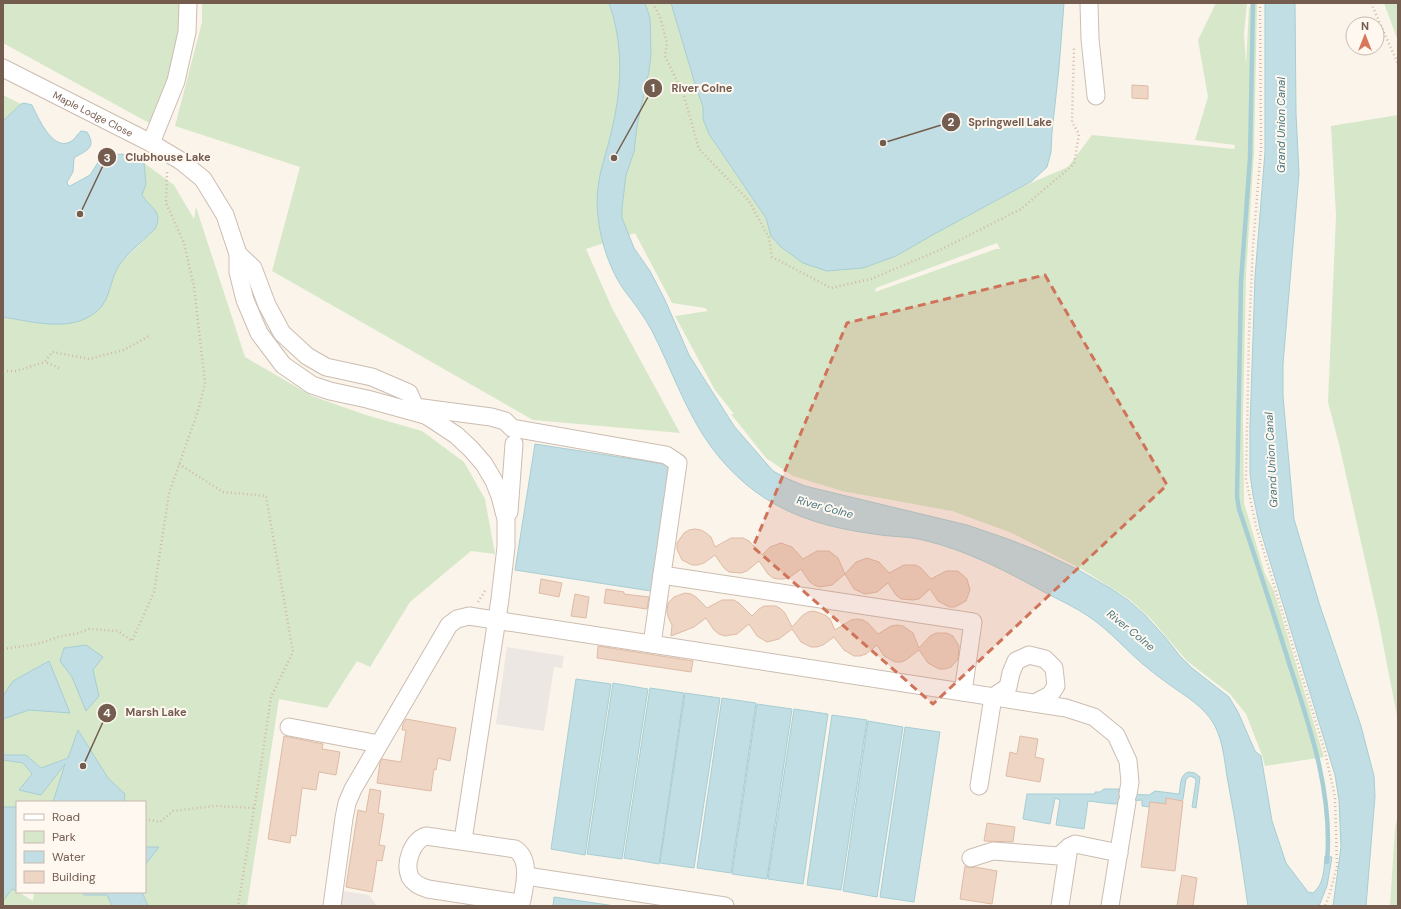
<svg xmlns="http://www.w3.org/2000/svg" width="1401" height="909" viewBox="0 0 1401 909" font-family="'DM Sans',sans-serif">
<style>
.industrial{fill:#ede7e3}
.green{fill:#d6e8c9;fill-rule:evenodd}
.water{fill:#c0dee3;stroke:#a7ced4}
.lines{fill:none;stroke-linecap:round;stroke-linejoin:round}
.stream{stroke:#a7ced4;stroke-width:4.5}
.building{fill:#eed5c4;stroke:#dfbba6}
.minor-casing{stroke:#ccbdb1;stroke-width:19}
.path{stroke:#d3b8a7;stroke-width:2.5;stroke-dasharray:1 3;stroke-linecap:butt}
.minor{stroke:#fff;stroke-width:17}
.marked{fill:#cf735a;fill-opacity:0.2;stroke:#cf735a;stroke-width:3;stroke-dasharray:8 5;stroke-linejoin:round}
.labels{text-anchor:middle;stroke-width:4;stroke-linejoin:round;paint-order:stroke}
.street-label{font-size:10px;fill:#745c4f;stroke:#fef8f1}
.water-label{font-size:11px;font-style:italic;fill:#47767e;stroke:#fef8f1}
.leader{fill:none;stroke:#745c4f;stroke-width:1.5}
.callout-dot{fill:#745c4f;stroke:#fef8f1;stroke-width:1.5}
.mark-label{font-size:12px;text-anchor:middle;font-weight:bold;fill:#fff}
.callout-label{font-size:11px;text-anchor:middle;font-weight:bold;fill:#745c4f;stroke:#fef8f1;stroke-width:4;stroke-linejoin:round;paint-order:stroke}
</style>
<rect width="100%" height="100%" fill="#fbf4ea"/>
<g class="industrial">
<path d="M507 647 564 656 562 668 554 667 544 731 496 724Z"/>
<path d="M343 891 369 895 377 906H340Z"/>
</g>
<g class="green">
<path d="M3 3H186L187 32 151 124 3 43Z"/>
<path d="M202 3H684L840 265 1068 167 1092 135 1234 149 1235 145 1195 140 1208 97 1198 40 1216 3H1247L1244 34 1246 65 1249 8 1252 3H1257L1254 153 1246 274 1243 418 1244 503 1265 574 1274 591 1324 757 1265 766 1262 755 1246 714 1230 694 1187 661 1151 619 1129 599 1083 570 1012 533 952 511 842 491 793 476 766 458 731 414H734L715 390 675 316 708 311 705 308 672 303 635 233 586 249 612 308 680 433 533 420 272 271 300 167 175 126 202 22ZM997 243 1000 249H996L875 292 876 288Z"/>
<path d="M1384 3H1398V41Z"/>
<path d="M3 95 21 104 3 121Z"/>
<path d="M1398 115V721L1378 618 1339 444 1328 402 1336 215 1331 126Z"/>
<path d="M144 163 174 185 194 219 196 207 245 357 312 396 366 415 422 431 464 462 485 499 495 554 471 551 410 602 370 667 357 661 327 708 279 699 247 906H148L142 892H145V865L158 848 145 847V802H124L125 794 108 778 78 730 68 758 41 768 26 755H3V317L51 324 102 305 114 275 120 264 155 229 142 194 146 184Z"/>
<path d="M3 760 23 763 32 774 19 790 66 763 53 802H17V807H3Z"/>
<path d="M1398 813V906H1390L1395 829Z"/>
<path d="M12 888 33 901 34 892H83L84 895H107L112 906H3V901Z"/>
</g>
<g class="water">
<path d="M609 3H645L650 18 651 54 649 71 637 126 634 152 626 175 622 208V218L634 248 650 271 665 300 689 355 734 426 773 471 788 479 805 486 967 525 1008 539 1041 552 1077 569 1110 588 1128 600 1145 615 1165 637 1180 656 1192 668 1229 697 1238 712 1255 751 1261 756 1272 821 1286 863 1308 892 1313 893C1324 884 1324 870 1325 856L1332 857 1327 886 1319 906H1248C1242 864 1236 823 1228 782 1225 766 1224 748 1218 733 1209 709 1189 699 1170 685 1163 680 1156 675 1150 670 1128 653 1111 631 1088 616 1075 607 1059 600 1044 592 1006 571 966 550 923 540 907 536 890 537 874 534 806 525 754 504 712 448 686 413 672 370 652 331 644 316 634 303 624 290 605 263 594 220 598 188 600 169 607 151 611 133 622 89 624 46 609 3Z"/>
<path d="M671 3H1064L1059 68 1052 132 1051 152 1047 167 1032 181 936 233 896 256 863 268 827 271 803 263 781 247 771 236 766 218 709 134 703 119V107L695 84Z"/>
<path d="M1265 3H1295L1296 113 1299 174 1283 364V396L1294 519 1320 606 1361 726 1374 776 1375 796 1366 906H1333L1341 847 1339 800 1335 775 1260 529 1253 495 1250 474V427L1255 277 1265 152Z"/>
<path d="M24 103 32 105C38 117 52 151 70 142 75 140 77 134 81 131L87 132C98 149 84 151 74 158L73 172 67 182 68 185 70 186 90 175 99 161 106 156 122 154 136 157 141 159 144 163 146 184 142 195C150 208 164 211 155 229 144 240 130 251 120 264 111 276 111 294 102 306 77 335 35 322 3 317V121L21 104Z"/>
<path d="M535 444 671 465 651 591 515 570Z"/>
<path d="M86 645 103 657 93 670 99 696 86 711 72 677 60 661 64 648Z"/>
<path d="M49 661 70 713 29 710 3 719V696L13 681Z"/>
<path d="M576 679 611 684 585 855 551 849Z"/>
<path d="M613 683 648 689 622 859 587 854Z"/>
<path d="M650 688 684 693 659 864 624 858Z"/>
<path d="M685 693 720 698 694 868 660 863Z"/>
<path d="M722 698 756 703 731 873 697 868Z"/>
<path d="M757 704 792 709 767 879 732 874Z"/>
<path d="M794 709 828 714 803 884 768 879Z"/>
<path d="M832 715 867 720 841 890 807 885Z"/>
<path d="M868 721 903 727 877 897 843 891Z"/>
<path d="M905 727 940 732 914 902 880 897Z"/>
<path d="M78 730 108 778 125 794 124 802H53L65 764 41 795 19 790 32 774 23 763 3 760V755H26L41 768 68 758Z"/>
<path d="M1189 772 1195 773 1200 777 1196 808 1192 807 1196 781 1195 778 1190 776 1186 779 1183 799 1180 804 1166 798V804L1150 802 1149 807 1142 806V800L1118 802V804C1107 804 1099 802 1088 801L1084 829 1056 825 1060 800 1055 798 1050 824 1023 819 1027 794H1095V792H1100L1104 789H1119V793L1126 794 1149 795 1155 791 1179 794C1181 786 1179 774 1189 772Z"/>
<path d="M3 807H17V891L12 889 3 901Z"/>
<path d="M145 847H159L145 865Z"/>
<path d="M83 892H142L148 906H112L107 895H84Z"/>
<path d="M554 897 615 906H553Z"/>
</g>
<g class="lines">
<path class="stream" d="M1253 3 1250 158 1241 282 1237 497 1239 509C1256 560 1273 611 1289 663 1310 727 1333 793 1327 862"/>
</g>
<g class="building">
<path d="M1132 85 1148 86V99L1132 98Z"/>
<path d="M695 529 701 530 706 533 711 537 715 547 731 538H743L749 541 762 555 770 547 781 543 792 547 803 559 817 551H829L838 558 845 574 856 562 867 558 879 562 889 573 904 565H916L921 568 931 579 946 571H958L967 579 970 590 966 601 955 607H949L938 601 930 589 919 599 913 600 901 599 896 595 888 583 877 592 865 594 854 589 845 574 832 585 820 587 814 585 809 581 801 569 790 577 784 579H778L773 578 768 574 759 561 747 571 741 573 729 572 724 568 715 555 704 563 698 565H692L682 560 677 549V543L684 533 689 530Z"/>
<path d="M541 579 562 583 559 597 539 593Z"/>
<path d="M606 589 624 592V594L649 597 647 609 604 603Z"/>
<path d="M685 593 691 594 696 597 707 608 722 600H734L739 603 752 616 759 609 764 606H776L781 609 785 613 792 627 803 615 808 612 814 611 825 615 830 619 835 630 851 620 857 619 863 620 868 623 878 634 891 626 897 625 903 626 913 633 919 648 930 636 936 633H947L953 636 959 646 958 659 951 667 945 669H939L928 663 919 650 906 660 901 662H895L884 656 877 645 866 654 860 656H854L844 650 834 637 823 645 817 647H811L801 642 792 629 779 639 767 642 757 636 749 624 737 634 725 636 719 634 714 630 706 618 694 627 671 636 672 625 669 619 667 612 668 603 674 597Z"/>
<path d="M575 594 589 597 586 618 571 616Z"/>
<path d="M598 646 693 661 691 672 597 658Z"/>
<path d="M406 719 456 728 450 761 438 758 436 770 434 769 431 791 377 783 380 763 382 759 401 762 406 730H402L403 724Z"/>
<path d="M284 736 323 744 322 749 340 752 336 775 319 772 316 790 302 788 296 836 291 835 290 843 268 839Z"/>
<path d="M1020 736 1038 739 1035 757 1044 759 1040 782 1006 776 1010 752 1017 754Z"/>
<path d="M370 789 381 791 378 813 384 814 379 845 385 846 382 861 377 860 372 892 346 887 358 810 366 812Z"/>
<path d="M1166 798 1183 801 1175 871 1141 867 1150 802 1166 804Z"/>
<path d="M987 823 1015 827 1013 842 984 841Z"/>
<path d="M965 866 969 868 975 867 997 871 992 904 960 899Z"/>
<path d="M1182 875 1197 878 1193 906H1177Z"/>
</g>
<g class="lines">
<defs>
<g id="minor">
<path d="M1089 3 1090 39 1096 96"/>
<path id="s1" d="M3 68 151 143 181 161 203 179 225 215 238 254V272L245 300 259 333 283 365 312 385 330 391 367 399 425 415"/>
<path d="M151 143 176 81 187 32 188 3"/>
<path d="M238 254 253 268 267 305 282 333 307 356 326 367 372 377 409 393 415 407 491 417 505 421 512 428 666 455 678 463 652 644"/>
<path d="M418 410 456 435 471 449 484 464 494 481 500 496 506 519V547L500 599 463 840"/>
<path d="M509 512 514 444"/>
<path d="M662 575 973 622 963 692"/>
<path d="M289 727 379 744"/>
<path d="M979 786 993 697 1008 687 1011 673 1016 661 1029 655 1045 659 1054 668 1056 686 1050 695 1035 703"/>
<path d="M426 836 515 849C531 859 525 884 522 900L519 903 512 902 428 889C421 887 414 884 410 877 404 863 412 841 426 836Z"/>
<path d="M971 858 993 851 1059 856 1069 847"/>
<path d="M526 876 725 906"/>
<path d="M332 906 344 818 347 803 353 789 449 625 457 619 469 616 1066 708 1094 717 1116 735 1128 761 1130 782 1128 794"/>
<path d="M1060 906 1069 847 1075 844 1119 853"/>
<path d="M1110 906 1127 802"/>
</g>
</defs>
<use href="#minor" class="minor-casing"/>
<g class="path">
<path d="M653 3 660 17 667 43 665 56 684 96 699 149 749 201 769 238 772 257 831 288 871 279 940 250 1021 209 1074 164 1079 134 1072 122 1074 47"/>
<path d="M1260 3 1261 148 1253 246 1249 334 1246 479 1256 526 1325 752 1335 797 1337 867 1329 896 1325 906"/>
<path d="M1371 3 1398 64"/>
<path d="M59 368 45 362 52 352 89 359 124 350 149 336"/>
<path d="M3 371H16L45 362"/>
<path d="M179 464 223 492 266 496 293 652 271 697 259 779 238 906"/>
<path d="M478 602 485 591"/>
<path d="M3 649 37 644 58 637 78 633 89 629 118 631 132 641 154 592 169 493 198 411 205 383 194 287 184 243 166 203 167 171"/>
<path d="M145 819 160 822 173 811 215 806 255 808"/>
</g>
<use href="#minor" class="minor"/>
</g>
<path class="marked" d="M1045 275 1167 485 933 704 753 547 847 323Z"/>
<g class="labels">
<g class="street-label">
<text dy="4" stroke="none"><textPath href="#s1" startOffset="101">Maple Lodge Close</textPath></text>
</g>
<g class="water-label">
<text transform="translate(1281 125) rotate(-90)" y="4">Grand Union Canal</text>
<text transform="translate(1271 460) rotate(-93)" y="4">Grand Union Canal</text>
<text transform="translate(825 507) rotate(15)" y="4">River Colne</text>
<text transform="translate(1131 630) rotate(39)" y="4">River Colne</text>
</g>
</g>
<path class="leader" d="M614 158L653 88M883 143L951 122M80 214L107 157M83 766L107 713"/>
<g class="callout-dot">
<circle cx="614" cy="158" r="4"/>
<circle cx="883" cy="143" r="4"/>
<circle cx="80" cy="214" r="4"/>
<circle cx="83" cy="766" r="4"/>
<circle cx="653" cy="88" r="10"/>
<circle cx="951" cy="122" r="10"/>
<circle cx="107" cy="157" r="10"/>
<circle cx="107" cy="713" r="10"/>
</g>
<g class="mark-label">
<text x="653" y="92">1</text>
<text x="951" y="126">2</text>
<text x="107" y="162">3</text>
<text x="107" y="717">4</text>
</g>
<g class="callout-label">
<text x="702" y="92">River Colne</text>
<text x="1010" y="126">Springwell Lake</text>
<text x="168" y="161">Clubhouse Lake</text>
<text x="156" y="716">Marsh Lake</text>
</g>
<rect width="1401" height="909" fill="none" stroke="#745c4f" stroke-width="8"/>
<rect x="16" y="801" width="130" height="92" fill="#fef8f1" stroke="#c7bab0"/>
<rect x="24" y="814" width="20" height="6" fill="#ffffff" stroke="#c7bab0"/>
<text x="52" y="821" font-size="12" fill="#745c4f">Road</text>
<rect x="24" y="831" width="20" height="12" fill="#d6e8c9" stroke="#c7bab0"/>
<text x="52" y="841" font-size="12" fill="#745c4f">Park</text>
<rect x="24" y="851" width="20" height="12" fill="#c0dee3" stroke="#c7bab0"/>
<text x="52" y="861" font-size="12" fill="#745c4f">Water</text>
<rect x="24" y="871" width="20" height="12" fill="#eed5c4" stroke="#c7bab0"/>
<text x="52" y="881" font-size="12" fill="#745c4f">Building</text>
<g transform="translate(1365 36)"><circle r="19" fill="#fef8f1" stroke="#c7bab0"/>
<path d="M0-3L7 15L0 10L-7 15Z" fill="#d9765b"/>
<text y="-6" font-size="11" font-weight="bold" text-anchor="middle" fill="#745c4f">N</text>
</g>
</svg>
